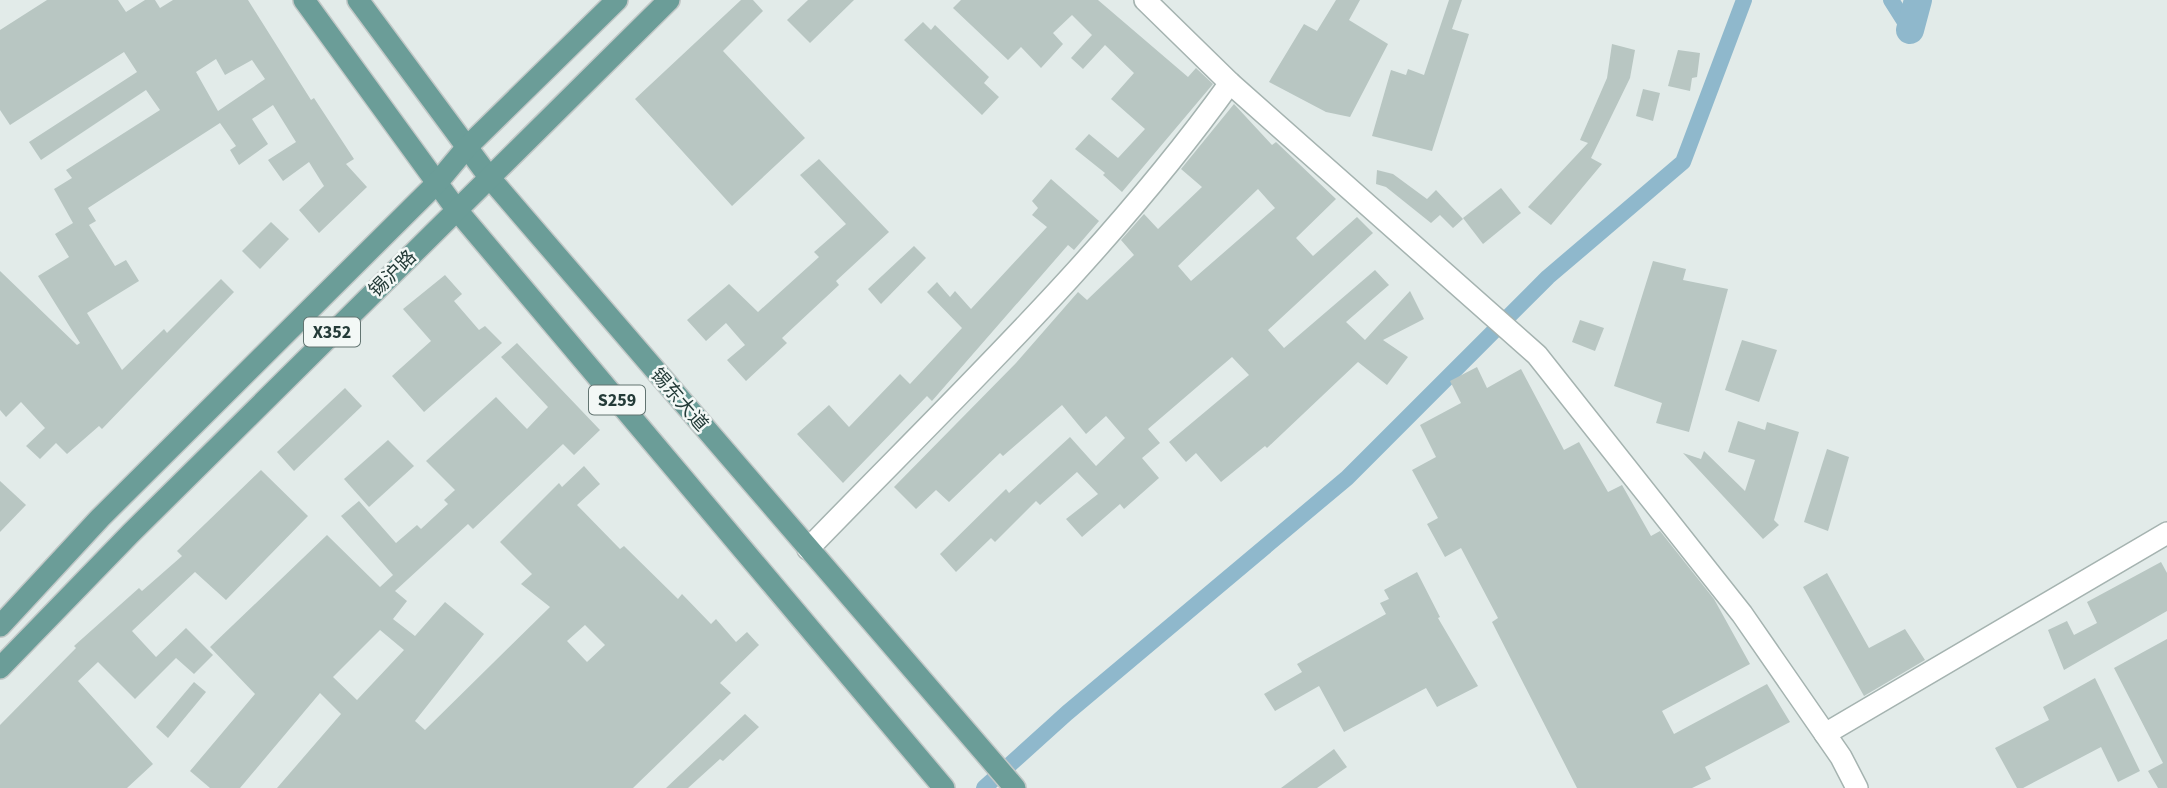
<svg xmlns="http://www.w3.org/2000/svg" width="2167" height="788" viewBox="0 0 2167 788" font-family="'Source Sans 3','Noto Sans SC',sans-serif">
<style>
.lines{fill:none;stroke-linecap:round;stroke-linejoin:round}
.canal{stroke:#8fb8cc;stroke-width:16}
.river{stroke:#8fb8cc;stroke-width:28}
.building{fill:#b8c6c2;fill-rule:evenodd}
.minor-casing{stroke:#a5b3b0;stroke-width:24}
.major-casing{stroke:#c2c8c7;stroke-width:24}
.minor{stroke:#fff;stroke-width:21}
.major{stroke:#6b9d98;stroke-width:21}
.labels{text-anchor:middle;stroke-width:5;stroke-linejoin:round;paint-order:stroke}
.shield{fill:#f3f8f6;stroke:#627471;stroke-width:2}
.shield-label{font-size:18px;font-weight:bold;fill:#243b38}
.street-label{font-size:19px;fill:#243b38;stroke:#f3f8f6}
</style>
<rect width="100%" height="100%" fill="#e2ebe9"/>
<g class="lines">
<g class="canal">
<path d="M1891 0 1910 30"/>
<path d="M984 788 1067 713 1347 478 1548 277 1683 162 1744 0"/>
</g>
<path class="river" d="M1910 30 1918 0"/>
</g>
<g class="building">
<path d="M47 0H118L126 12 145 0H155L160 8 173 0H248L311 100 314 98 354 159 346 164 367 187 319 233 299 210 324 186 309 162 283 181 268 160 296 142 273 105 252 119 268 144 239 165 230 150 236 146 220 123 88 208 96 221 89 225 115 266 126 260 139 281 87 313 122 370 164 329 167 333 221 279 234 292 102 429 99 426 67 454 56 443 40 459 26 446 45 428 21 402 6 417 0 410V271L77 345 80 343 38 276 69 257 55 234 73 223 54 189 72 178 66 170 160 110 146 90 41 160 29 142 137 72 124 52 10 125 0 110V30ZM216 59 225 75 252 60 265 79 218 111 196 72Z"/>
<path d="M741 0H753L763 11 723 51 805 138 732 206 635 99Z"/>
<path d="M808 0H854L810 43 787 20Z"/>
<path d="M961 0H1098L1188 77 1196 68 1213 84 1122 192 1103 175 1105 173 1075 149 1089 134 1118 158 1145 129 1111 99 1134 73 1105 45 1083 69 1071 58 1092 35 1072 15 1053 33 1063 44 1041 68 1021 47 1008 60 953 8Z"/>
<path d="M1336 0H1360L1349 20 1388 44 1350 117 1326 112 1269 82 1304 24 1317 31Z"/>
<path d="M1449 0H1462L1452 29 1469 34 1432 151 1372 136 1391 70 1406 75 1408 69 1424 75Z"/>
<path d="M923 22 931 30 935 25 989 77 984 83 999 97 982 115 904 40Z"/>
<path d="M1612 44 1635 50 1630 78 1591 158 1602 164 1551 225 1528 207 1588 143 1580 140 1607 78Z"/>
<path d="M1678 50 1700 53 1697 77 1692 78 1690 91 1668 86Z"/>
<path d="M1643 89 1660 93 1653 121 1636 116Z"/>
<path d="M1234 104 1272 145 1276 142 1336 199 1296 238 1313 256 1357 217 1373 233 1268 330 1284 348 1375 270 1389 285 1346 322 1365 340 1410 291 1424 319 1383 340 1408 357 1387 385 1358 362 1267 448 1265 446 1221 482 1196 453 1186 462 1169 442 1249 375 1232 357 1148 429 1160 443 1142 458 1159 478 1124 509 1120 504 1082 537 1066 519 1098 494 1077 472 1040 505 1036 501 995 542 991 538 956 572 940 554 1006 489 1009 493 1070 437 1096 466 1125 438 1106 416 1086 434 1062 405 1003 456 1000 453 949 502 936 490 916 509 894 487 1016 363 1078 292 1087 300 1134 255 1121 240 1144 214 1158 229 1202 187 1181 169ZM1258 189 1275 208 1191 281 1178 266Z"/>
<path d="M819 159 889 232 836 281 839 285 782 338 787 343 746 381 727 360 745 345 726 323 706 341 687 320 729 284 758 312 819 257 814 252 846 224 800 175Z"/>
<path d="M1377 170 1393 174 1427 199 1436 190 1463 219 1453 228 1440 215 1431 223 1386 187 1376 184Z"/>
<path d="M1051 179 1099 221 1074 250 1068 245 932 401 927 396 843 483 797 434 829 405 849 427 900 374 910 384 962 328 927 292 937 282 950 297 955 291 971 309 1047 227 1032 215 1038 208 1032 201Z"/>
<path d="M1501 188 1521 213 1483 244 1463 218Z"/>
<path d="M271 222 289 239 260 269 242 251Z"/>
<path d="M914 246 926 258 881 304 868 289Z"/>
<path d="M1653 261 1686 269 1683 280 1728 289 1689 432 1656 423 1662 403 1614 386Z"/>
<path d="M445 275 462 294 454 301 479 330 485 326 502 343 424 412 392 376 431 341 403 309Z"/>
<path d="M1580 320 1604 328 1595 351 1572 342Z"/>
<path d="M1742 340 1777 350 1759 402 1725 390Z"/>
<path d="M517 343 600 430 574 455 563 444 473 529 468 524 395 591 407 601 393 619 415 636 445 602 484 634 415 721 425 730 550 607 521 584 532 574 500 542 559 483 562 487 584 466 600 484 577 505 620 549 624 546 678 599 682 594 711 624 716 619 736 642 747 632 759 645 720 683 731 693 633 788H277L341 714 320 693 240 788H210L190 771 255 694 210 647 327 535 380 587 393 575 341 516 359 501 396 543 417 525 421 529 448 504 444 500 455 490 426 461 496 397 527 429 548 407 501 357ZM585 625 605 645 587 662 567 641ZM380 630 404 650 357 700 333 677Z"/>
<path d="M1477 367 1487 388 1521 369 1564 450 1579 442 1608 492 1622 485 1651 536 1660 531 1714 599 1750 664 1662 711 1674 734 1767 684 1790 722 1705 767 1711 779 1692 788H1577L1492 622 1498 618 1461 548 1445 557 1427 524 1438 518 1412 470 1436 457 1420 425 1461 403 1450 381Z"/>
<path d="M345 388 362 406 294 471 277 452Z"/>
<path d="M1738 421 1765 430 1767 422 1799 432 1774 520 1779 525 1763 539 1683 453 1701 459 1704 451 1745 491 1755 460 1728 452Z"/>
<path d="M388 440 414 466 369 507 344 479Z"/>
<path d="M1827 449 1849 457 1828 531 1804 522Z"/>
<path d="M261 470 308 516 226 600 195 572 132 631 156 657 186 628 213 655 194 674 176 658 135 699 98 662 78 681 153 764 127 788H0V725L76 648 74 646 139 588 142 591 182 556 177 551Z"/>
<path d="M0 481 26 505 0 532Z"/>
<path d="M2161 562 2167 573V611L2064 670 2048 630 2067 621 2074 635 2097 623 2087 602Z"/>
<path d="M1417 572 1440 617 1438 618 1478 686 1437 707 1426 688 1344 732 1319 686 1275 711 1264 694 1302 672 1297 664 1386 614 1380 603 1389 599 1384 590Z"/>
<path d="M1827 573 1869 648 1905 629 1925 660 1864 696 1803 587Z"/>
<path d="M2167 639V788H2158L2148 771 2163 763 2114 668Z"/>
<path d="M2095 678 2140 771 2118 782 2101 747 2023 788H2017L1995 748 2049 720 2043 707Z"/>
<path d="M194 682 206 692 168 738 156 727Z"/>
<path d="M745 714 759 727 723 761 720 759 688 788H666Z"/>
<path d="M1334 749 1347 767 1317 788H1281Z"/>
</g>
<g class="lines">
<defs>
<g id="minor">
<path d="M1145 0 1230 83 1537 355 1742 614 1841 757 1857 788"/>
<path d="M808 549C953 399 1108 253 1230 83"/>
<path d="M1825 734 2167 533"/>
</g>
<g id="major">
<path d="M304 0 456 209 944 788"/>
<path d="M358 0 489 177 1015 788"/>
<path d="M0 626 100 518 437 183 467 147 617 0"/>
<path d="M0 668 131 533 669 0"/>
</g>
</defs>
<use href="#minor" class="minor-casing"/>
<use href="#major" class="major-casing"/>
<use href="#minor" class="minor"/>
<use href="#major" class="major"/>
</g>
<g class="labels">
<g class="shield">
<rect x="304" y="317.5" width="56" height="29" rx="5"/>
<rect x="589" y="385.5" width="56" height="29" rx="5"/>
</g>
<g class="shield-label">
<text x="332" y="338">X352</text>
<text x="617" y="406">S259</text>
</g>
<g class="street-label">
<text transform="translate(392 273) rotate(-45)" y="7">锡沪路</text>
<text transform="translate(680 399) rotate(49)" y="7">锡东大道</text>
</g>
</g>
</svg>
